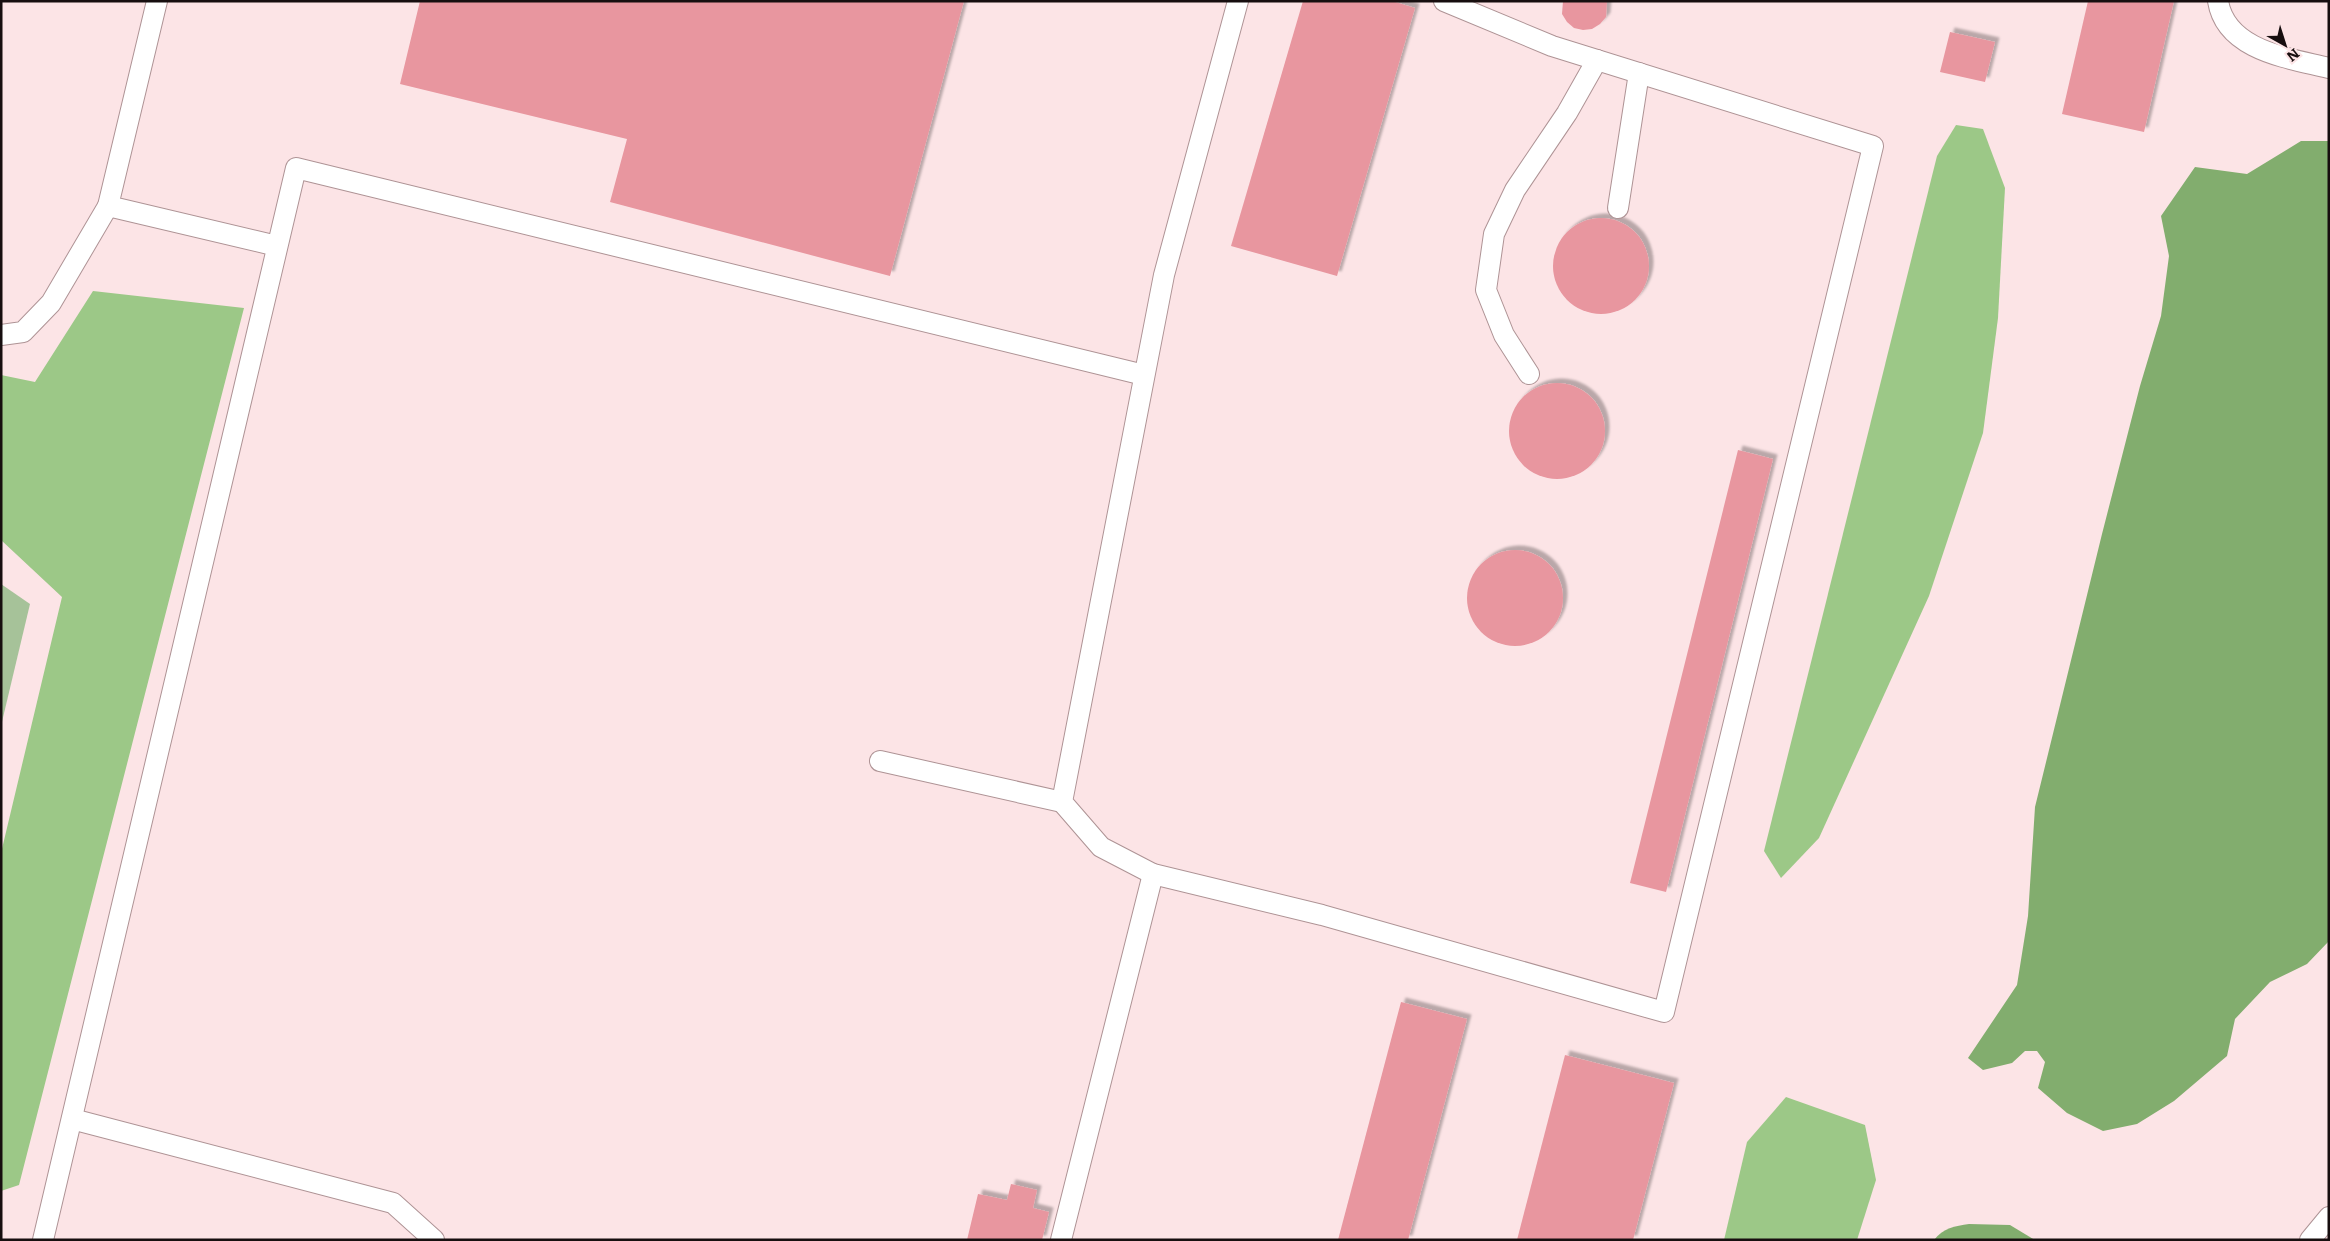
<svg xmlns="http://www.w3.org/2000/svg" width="2330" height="1241" viewBox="0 0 2330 1241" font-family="Literata,serif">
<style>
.green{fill:#a6c299}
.forest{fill:#9cc887}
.water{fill:#82ad6e}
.building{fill:#e8969f;filter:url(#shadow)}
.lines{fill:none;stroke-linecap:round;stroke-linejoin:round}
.lane-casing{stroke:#ae9395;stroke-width:22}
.lane{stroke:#fff;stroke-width:20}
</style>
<defs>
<filter id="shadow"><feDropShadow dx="4.5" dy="-4.5" stdDeviation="1" flood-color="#0004"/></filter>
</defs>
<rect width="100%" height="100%" fill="#fce4e6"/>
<path class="green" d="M1 584 30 604 1 726Z"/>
<g class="forest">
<path d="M1956 125 1983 129 2005 188 1998 318 1983 433 1929 596 1819 838 1781 878 1764 851 1937 156Z"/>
<path d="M93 291 244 308 19 1185 1 1191V853L62 597 1 540V375L35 382Z"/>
<path d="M1786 1097 1865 1125 1876 1180 1857 1240H1724L1747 1142Z"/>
</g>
<g class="water">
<path d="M2301 141H2329V941L2307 964 2270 982 2235 1019 2227 1056 2174 1101 2137 1124 2103 1131 2067 1113 2038 1088 2045 1062 2037 1051H2025L2012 1063 1983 1070 1968 1058 2017 985 2028 916 2035 807 2102 534 2140 386 2161 316 2169 256 2161 216 2195 167 2247 174Z"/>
<path d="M1969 1224 2010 1225 2035 1240H1934C1943 1228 1955 1226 1969 1224Z"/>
</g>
<g class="building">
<path d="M420 1H964L890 276 610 202 627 139 400 84Z"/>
<path d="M1303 1H1392L1415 8 1337 276 1231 246Z"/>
<path d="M1563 1H1607L1606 17 1600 24 1592 29 1583 30 1574 28 1567 22 1562 14Z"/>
<path d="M2088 1H2174L2144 132 2062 114Z"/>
<path d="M1950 32 1995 42 1985 82 1940 72Z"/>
<circle cx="1601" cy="266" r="48"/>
<circle cx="1557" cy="431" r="48"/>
<path d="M1738 450 1773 459 1666 892 1630 883Z"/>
<circle cx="1515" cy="598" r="48"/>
<path d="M1401 1002 1467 1019 1408 1240H1338Z"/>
<path d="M1565 1055 1674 1083 1633 1240H1517Z"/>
<path d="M1011 1184 1037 1190 1033 1208 1049 1212 1042 1240H967L978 1194 1007 1200Z"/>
</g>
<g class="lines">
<defs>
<g id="lane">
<path d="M157 1 108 206 277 246"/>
<path d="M1238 1 1164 275 1062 802 1101 847 1153 874 1322 915 1664 1012 1873 146 1552 46 1444 1"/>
<path d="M2218 1C2226 51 2289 58 2329 68"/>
<path d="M1618 208 1639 73"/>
<path d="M1 335 23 332 51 303 108 206"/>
<path d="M1529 374 1504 335 1486 290 1494 234 1515 190 1567 113 1597 60"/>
<path d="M880 761 1062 802"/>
<path d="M72 1119 393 1203 434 1240"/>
<path d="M43 1240 296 168 1144 375"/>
<path d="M1061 1240 1153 874"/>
<path d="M2310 1240 2329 1217"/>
</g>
</defs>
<use href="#lane" class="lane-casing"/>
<use href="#lane" class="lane"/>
</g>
<rect width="2330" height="1241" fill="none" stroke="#170e0f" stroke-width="5"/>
<g transform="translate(2285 45) rotate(141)" stroke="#fce4e6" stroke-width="4" paint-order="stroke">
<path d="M0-4L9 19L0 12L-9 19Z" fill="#170e0f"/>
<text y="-8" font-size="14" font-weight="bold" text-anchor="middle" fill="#170e0f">N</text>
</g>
</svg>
